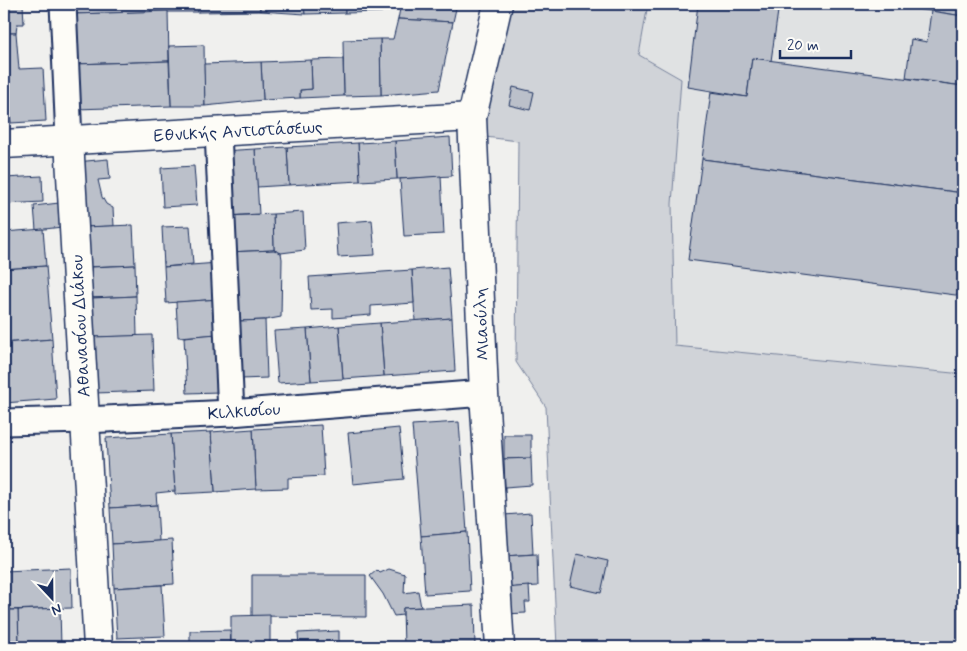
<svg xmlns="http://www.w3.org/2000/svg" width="967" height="651" viewBox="0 0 967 651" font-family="Mynerve,sans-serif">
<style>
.built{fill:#e0e2e3}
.green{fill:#d0d3d8;stroke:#76819b}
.building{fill:#bbc0ca;stroke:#1b2f5e}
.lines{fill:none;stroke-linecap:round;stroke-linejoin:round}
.street-casing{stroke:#1b2f5e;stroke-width:29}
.secondary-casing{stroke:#1b2f5e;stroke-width:31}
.street{stroke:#fdfcf7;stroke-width:25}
.secondary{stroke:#fdfcf7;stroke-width:28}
.labels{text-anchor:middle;stroke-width:5;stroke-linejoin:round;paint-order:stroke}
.street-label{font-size:18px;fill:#1b2f5e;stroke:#fdfcf7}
</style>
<rect width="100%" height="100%" fill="#f0f0ee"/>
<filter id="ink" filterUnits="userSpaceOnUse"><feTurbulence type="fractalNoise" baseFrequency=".02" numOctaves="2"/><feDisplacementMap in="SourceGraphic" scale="10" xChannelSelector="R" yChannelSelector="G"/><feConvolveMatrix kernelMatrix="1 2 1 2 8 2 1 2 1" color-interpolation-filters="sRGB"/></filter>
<g filter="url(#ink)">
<path class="built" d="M648 4H963V374L675 347 672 204 681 79 639 55Z"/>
<path class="green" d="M510 4H648L639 55 681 79 672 204 675 346 963 374V647H557L546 407 516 362 518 141 477 136Z"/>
<g class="building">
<path d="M4 4H23L24 24H17L16 33H4Z"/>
<path d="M73 4H151V12L74 14Z"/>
<rect x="151" y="4" width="47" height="8"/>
<path d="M198 4H260V11L198 12Z"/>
<path d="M260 4H304L305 14 260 11Z"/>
<path d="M304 4H345V13L305 14Z"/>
<path d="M345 4H381L382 12 345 13Z"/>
<path d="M401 4H457L453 22 398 19Z"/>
<path d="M698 4H779L771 61 752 58 747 97 688 87Z"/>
<path d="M873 4H963V16L931 11Z"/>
<path d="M168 11 169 61 75 64 74 14Z"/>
<path d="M931 11 963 16V86L906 78 911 39 927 42Z"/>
<path d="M398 19 453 22 439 90 381 95 380 39H393Z"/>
<path d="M4 33H16L19 69 43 68 46 121 11 123 9 105 4 106Z"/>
<path d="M380 39 381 95 344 96 343 40Z"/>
<path d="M204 45 205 106H171L169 46Z"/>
<path d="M752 58 963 86V193L702 159 711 92 747 97Z"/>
<path d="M343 59 344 96 300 98V90L312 89 311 60Z"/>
<path d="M311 60 312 89 300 90V98L263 100 261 62Z"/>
<path d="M169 61 171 106 76 109 75 64Z"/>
<path d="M261 62 263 100 205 106 204 64Z"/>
<path d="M513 87 534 92 530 110 509 105Z"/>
<path d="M450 137 452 176 397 179 395 141Z"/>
<path d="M395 141 397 179 360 181 358 143Z"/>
<path d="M358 143 360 181 289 185 287 147Z"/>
<path d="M287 147 289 185 257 187 255 149Z"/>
<path d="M255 149 259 214 226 216 222 151Z"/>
<path d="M108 159 110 179 98 180 102 197 106 204 113 208 114 226 84 227 76 162Z"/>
<path d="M702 159 963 193V296L688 260Z"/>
<path d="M194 166 197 205 163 207 161 168Z"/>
<path d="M42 176 43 202 4 204V178Z"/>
<path d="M441 176 444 234 404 236 400 179Z"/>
<path d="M59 203 62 227 36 230 34 206Z"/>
<path d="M303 212 305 250 281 253 274 250 273 214Z"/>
<path d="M273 214 274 250 228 252 226 216Z"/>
<path d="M372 220 375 255 338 257 336 223Z"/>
<path d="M133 225 135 265 85 267 84 227Z"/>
<path d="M190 226 193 264 164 267 162 227Z"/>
<path d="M43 229 46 266 4 269V232Z"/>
<path d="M274 250 281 253 282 259 281 317 265 320 240 321 235 318 228 252Z"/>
<path d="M218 263 220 299 166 303 164 267Z"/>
<path d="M135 265 136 296 92 298 91 267Z"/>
<path d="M46 266 52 339 4 343V269Z"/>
<path d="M448 267 452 318 415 321 412 270Z"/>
<path d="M412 270 414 303 371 306V315L333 318V309L311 310 309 277Z"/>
<path d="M136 296 137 336 93 337 92 298Z"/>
<path d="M220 299 223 334 178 337 176 302Z"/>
<path d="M452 318 455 371 384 376 380 323Z"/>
<path d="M265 320 267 378 241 379 240 321Z"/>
<path d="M380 323 384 376 343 379 339 326Z"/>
<path d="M339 326 343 379 311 381 307 329Z"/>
<path d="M307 329 311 381 278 383 274 331Z"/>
<path d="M216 334 219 392 187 393 184 337Z"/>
<path d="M152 335 154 391 95 393 93 337Z"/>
<path d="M52 339 56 399 4 403V343Z"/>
<path d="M459 422 467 532 421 536 412 425Z"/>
<path d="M321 425 324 476 288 478V488L256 489 253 429Z"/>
<path d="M399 428 404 479 353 484 348 433Z"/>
<path d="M253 429 256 489 215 492 211 432Z"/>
<path d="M211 432 215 492 175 494 171 434Z"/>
<path d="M171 434 175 491 156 493 157 505 110 508 106 438Z"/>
<path d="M504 435H531V458L504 459Z"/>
<path d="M531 458 532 485 505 487 504 459Z"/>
<path d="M157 505 159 541 112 544 110 508Z"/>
<path d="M531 513 533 554 506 556 504 515Z"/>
<path d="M467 532 470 591 425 594 421 536Z"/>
<path d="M172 540 174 584 114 588 112 544Z"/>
<path d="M537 554 538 586 504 588 503 556Z"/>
<path d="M577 554 608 561 601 593 570 586Z"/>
<path d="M71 568 72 608 4 610V571Z"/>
<path d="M389 569 405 574 404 593 418 591 421 607 403 608V615L394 616 383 594 370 576 377 570 380 573Z"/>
<path d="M252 575H366V617L252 616Z"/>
<path d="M162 585 165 636 117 638 114 588Z"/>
<path d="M529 586 530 602H525L526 613 505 614 504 588Z"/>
<path d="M474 605 475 646 404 647 403 608Z"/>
<path d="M60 608 61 647H19L18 610Z"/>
<path d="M4 610H18L19 647H4Z"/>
<path d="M270 615V647H231V616Z"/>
<path d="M230 630 231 647H190V631Z"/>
<path d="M339 631V647H299L298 633Z"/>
<path d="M475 646V647H444Z"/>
</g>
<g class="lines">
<defs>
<g id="street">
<path d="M63 4 69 140"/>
<path d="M218 132 231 413"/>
<path d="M4 422 85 420 231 413 484 393"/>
</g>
<g id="secondary">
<path d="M498 4 472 117 484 393 500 647"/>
<path d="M69 140 98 647"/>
<path d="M4 144 472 117"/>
</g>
</defs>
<use href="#street" class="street-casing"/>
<use href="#secondary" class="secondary-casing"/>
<use href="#street" class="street"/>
<use href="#secondary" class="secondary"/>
</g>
</g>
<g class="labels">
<g class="street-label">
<text transform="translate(238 131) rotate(-3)" y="6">Εθνικής Αντιστάσεως</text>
<text transform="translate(481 324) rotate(-93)" y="6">Μιαούλη</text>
<text transform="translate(80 326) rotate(-93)" y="6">Αθανασίου Διάκου</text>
<text transform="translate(244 411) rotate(-4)" y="6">Κιλκισίου</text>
</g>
</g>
<rect width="967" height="651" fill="none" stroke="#fdfcf7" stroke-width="20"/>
<rect x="10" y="10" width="947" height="631" fill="none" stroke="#1b2f5e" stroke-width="2" filter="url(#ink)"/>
<g transform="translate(52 598) rotate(158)" stroke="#fdfcf7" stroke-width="4" paint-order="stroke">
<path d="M0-4L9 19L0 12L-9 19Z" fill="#1b2f5e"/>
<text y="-8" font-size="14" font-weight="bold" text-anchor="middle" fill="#1b2f5e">N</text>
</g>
<path d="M780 50v8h71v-8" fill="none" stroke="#1b2f5e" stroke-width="2.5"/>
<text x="787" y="50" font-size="15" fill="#1b2f5e" stroke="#fdfcf7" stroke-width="4" paint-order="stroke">20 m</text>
</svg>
